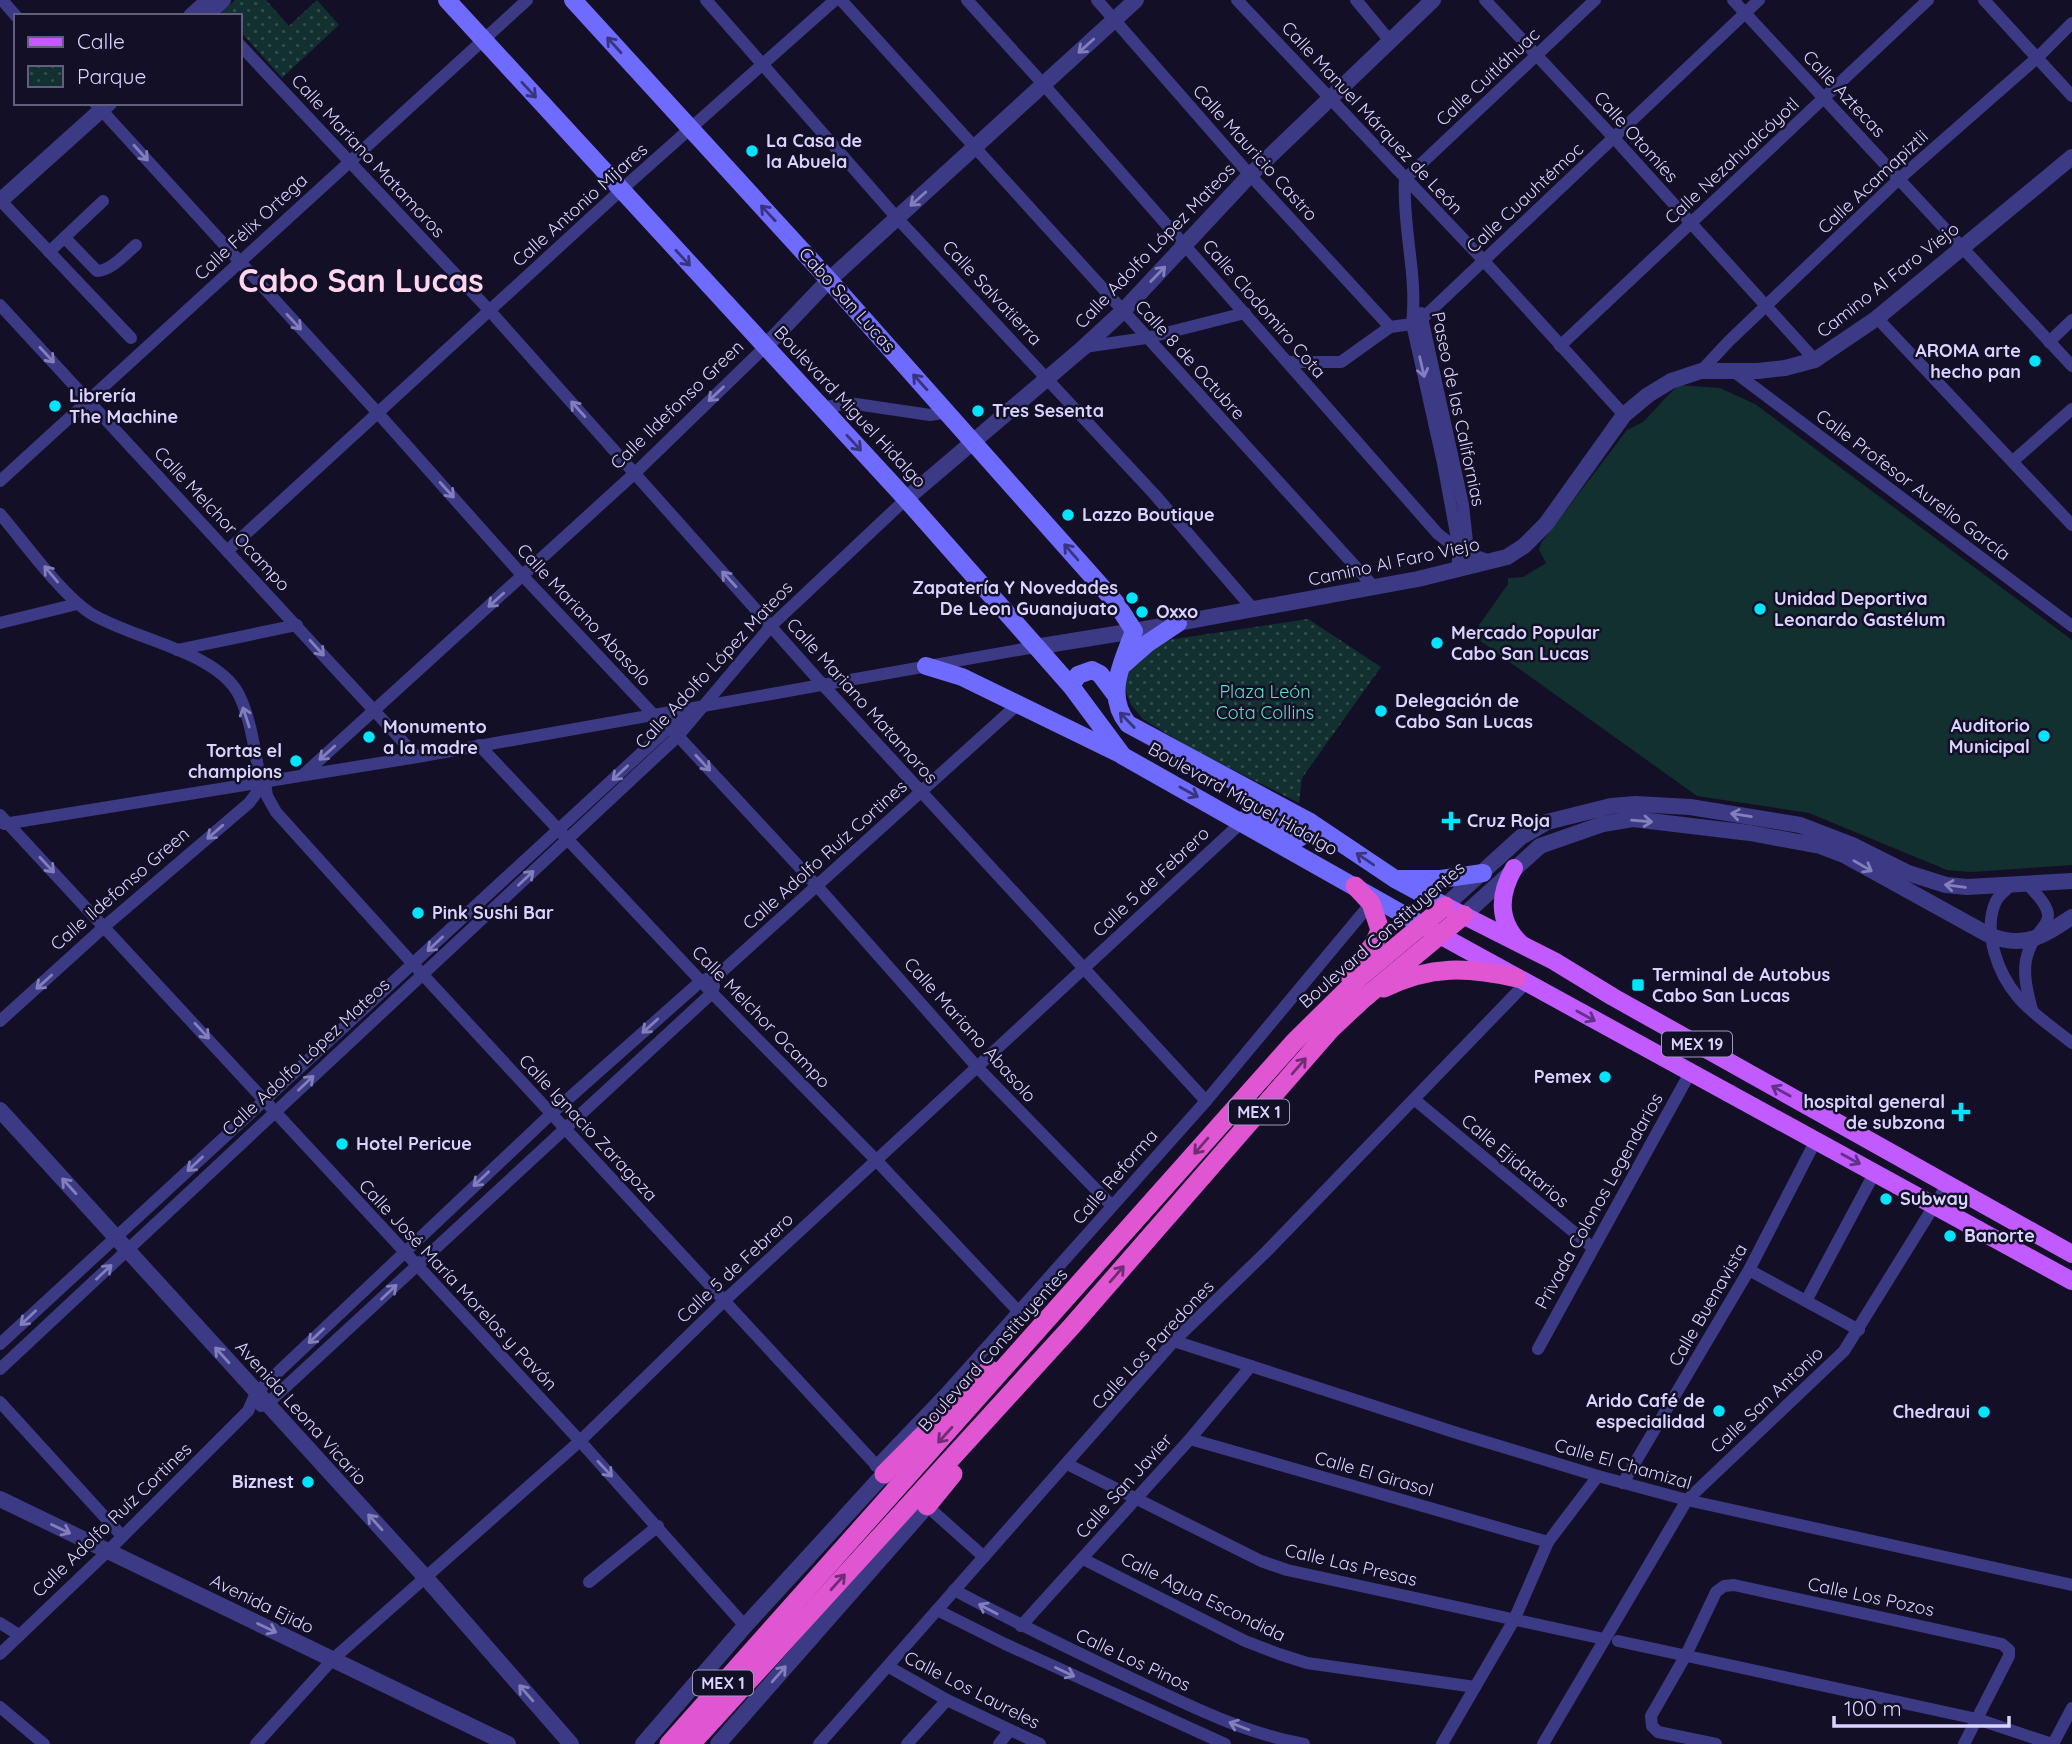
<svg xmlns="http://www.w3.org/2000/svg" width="2072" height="1744" viewBox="0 0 2072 1744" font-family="Quicksand,sans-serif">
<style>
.park{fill:url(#park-dots)}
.garden{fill:#12302f}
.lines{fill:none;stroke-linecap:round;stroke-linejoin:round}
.minor{stroke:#3d3a85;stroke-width:12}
.tertiary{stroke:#3d3a85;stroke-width:16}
.secondary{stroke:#6f6bff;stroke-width:18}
.primary{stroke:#c25bff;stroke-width:18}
.trunk{stroke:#e055d1;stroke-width:19}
.oneway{stroke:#38347d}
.oneway2{stroke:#837fbc}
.oneway3{stroke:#623188}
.oneway4{stroke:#6f2e73}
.poi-dot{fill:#00e5ff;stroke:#130f26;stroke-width:2.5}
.labels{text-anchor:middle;stroke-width:5;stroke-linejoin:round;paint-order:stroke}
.shield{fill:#130f26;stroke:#9e99be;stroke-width:2}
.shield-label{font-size:16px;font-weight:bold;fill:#d9d4ff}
.street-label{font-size:18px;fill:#d9d4ff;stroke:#130f26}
.poi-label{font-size:18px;font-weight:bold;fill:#d9d4ff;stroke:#130f26;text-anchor:start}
.park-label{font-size:18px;fill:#5fe0c0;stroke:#130f26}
.town-label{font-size:32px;font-weight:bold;fill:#ffd6f0;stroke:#130f26}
</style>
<defs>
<pattern id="park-dots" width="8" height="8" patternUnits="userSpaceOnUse" patternTransform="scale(1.75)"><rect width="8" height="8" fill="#12302f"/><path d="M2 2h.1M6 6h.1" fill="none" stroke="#344d4e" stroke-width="1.8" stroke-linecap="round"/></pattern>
</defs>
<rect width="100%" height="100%" fill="#130f26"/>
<g class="park">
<path d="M235 0H266L289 26 317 0 339 25 282 78 240 31V16H226L222 12Z"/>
<path d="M1308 619 1381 667 1302 778 1299 803 1194 750 1144 720 1131 705 1122 681 1130 661 1161 641Z"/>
</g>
<path class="garden" d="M1678 385 1720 388 1755 404 2072 640V865L1971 872 1947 870 1809 813 1697 796 1472 635 1508 584V578L1523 577 1546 563 1539 550 1541 543 1627 430 1643 422Z"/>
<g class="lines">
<g class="minor">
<path d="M2 0 16 16"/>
<path d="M706 0 897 218 1155 495 1253 609"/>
<path d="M841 0 1374 587"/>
<path d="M967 0 1044 85 1438 534 1459 550 1490 561"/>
<path d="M1097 0 1250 175 1390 327"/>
<path d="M1237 0 1484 261 1624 415"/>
<path d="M1356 0 1390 41"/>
<path d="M1485 0 1614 138 1815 360"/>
<path d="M1733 0 2072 366"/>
<path d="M1984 0 2072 96"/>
<path d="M240 45 490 311 823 685 1206 1101"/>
<path d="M95 103 377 412 522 575 654 715 678 736 817 886 977 1067 1112 1206"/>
<path d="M0 200 131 338"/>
<path d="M65 238 97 271C111 271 125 254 136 245"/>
<path d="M49 252 103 201"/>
<path d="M0 305 417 757"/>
<path d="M1421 313 1463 505 1469 560"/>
<path d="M1877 318 2072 525"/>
<path d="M2049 342 2072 320"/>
<path d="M1560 346 1928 0"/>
<path d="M1084 347 1146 338 1245 313"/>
<path d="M1287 362H1341L1390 327 1412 324 1423 318 1759 0"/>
<path d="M1701 371 1729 341 1899 179 2038 57 2072 23"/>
<path d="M1733 371 2072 626"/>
<path d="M821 408 849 403 930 415 948 412"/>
<path d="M2013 461 2072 409"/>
<path d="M0 481 527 0"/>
<path d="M0 514C24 542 61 594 90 613 131 639 217 651 239 695 252 722 255 754 261 783L258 791 249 803 105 926 0 1021"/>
<path d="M227 551 621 190 835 0"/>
<path d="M1457 570 1459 550 1443 463 1412 324C1418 275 1402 227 1405 179L1595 0"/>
<path d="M0 623 77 604"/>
<path d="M177 650 297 625"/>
<path d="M479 745 712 993 876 1160 1019 1312"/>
<path d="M303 775 635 473 765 347"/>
<path d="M265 782 267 796 276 812 413 964 889 1479"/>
<path d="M0 815 580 1441 745 1626"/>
<path d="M4 824 417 757 1035 647"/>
<path d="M2011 885C2006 890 1999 895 1996 901 1982 931 1998 974 2018 997 2033 1015 2054 1028 2072 1043"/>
<path d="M2028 885C2070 927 2034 920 2026 960 2023 977 2028 994 2032 1010"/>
<path d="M1415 1100 1593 1248"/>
<path d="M1749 1270 1859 1330"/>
<path d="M1806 1301 1875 1172"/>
<path d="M1174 1341 1460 1434 1598 1476 1687 1500 2072 1585"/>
<path d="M0 1344 688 710"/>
<path d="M1538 1349 1691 1071"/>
<path d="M0 1369 678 736 771 626 906 499"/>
<path d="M0 1402 122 1536"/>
<path d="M261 1406 267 1404 712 993 714 986"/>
<path d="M1190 1439 1548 1542"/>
<path d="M1067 1464 1261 1561 1287 1570 1604 1639"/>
<path d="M876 1466 944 1395 1206 1101 1371 903"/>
<path d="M1623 1483 1749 1270 1816 1140"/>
<path d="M927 1506 984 1557"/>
<path d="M1083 1559 1245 1641 1279 1654 1307 1663 1475 1687"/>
<path d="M589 1582 658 1526"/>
<path d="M954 1590C1014 1622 1074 1651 1135 1680 1190 1706 1244 1733 1304 1744"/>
<path d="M937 1610 1005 1644 1225 1744"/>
<path d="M0 1623 19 1635"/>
<path d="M1021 1626 1190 1439 1251 1366"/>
<path d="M1618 1641 1977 1719 2052 1744"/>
<path d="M0 1654 108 1551 248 1411 256 1393 551 1114 701 981 719 974 1017 705"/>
<path d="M889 1667 947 1700 1040 1744"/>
<path d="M0 1707 44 1744"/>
<path d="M256 1744 333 1659 580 1441 724 1301 1242 822"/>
<path d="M819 1744 1174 1341 1266 1252 1526 983"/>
<path d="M907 1744 947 1700"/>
<path d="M999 1744 1010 1730"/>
<path d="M1442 1744 1514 1620 1548 1542 1598 1476"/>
<path d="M1543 1744 1687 1500 1844 1351 1947 1185"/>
<path d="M1716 1744 1658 1732 1652 1726 1651 1716 1686 1655 1716 1592 1724 1586 1734 1585 2002 1644 2009 1650V1656L1964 1744"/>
<path d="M2053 1744 2072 1708"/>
</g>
<g class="tertiary">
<path d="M191 16 209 0"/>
<path d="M206 16 223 0"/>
<path d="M0 201 109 103"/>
<path d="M765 347 829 280 1136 0"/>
<path d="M906 499 1084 347 1123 311 1250 175 1433 0"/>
<path d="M1035 647 1134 631 1418 579 1507 557 1524 546 1546 524 1624 415 1648 395 1671 381 1701 371H1758L1785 368 1815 360 1877 318 2072 157"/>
<path d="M1445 906 1521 837 1547 822 1611 806 1636 804 1690 807 1800 825 1852 845 1908 873 1946 885 1967 887 2072 881"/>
<path d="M1464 915 1540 846 1603 824 1633 819 1750 833 1820 846 1844 855 1987 934C2022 950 2042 937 2072 917"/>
<path d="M0 1110 426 1578 571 1744"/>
<path d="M0 1499 508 1744"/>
<path d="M643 1744 745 1626 884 1474"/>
<path d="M718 1744 927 1506"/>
</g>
<g class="secondary">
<path d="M447 0 906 499 1071 686 1123 756 1422 925"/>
<path d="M573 0 829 280 1116 603 1134 631C1123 662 1104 694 1128 724L1310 822 1395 879 1445 906"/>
<path d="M1124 664 1148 643 1178 623"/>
<path d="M926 666 962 677 1120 754"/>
<path d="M1071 686 1078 675 1092 670 1100 674 1115 694"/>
<path d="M1242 822 1249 816C1269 817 1280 836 1299 838L1305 834 1310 822"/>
<path d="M1399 879H1441L1483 873"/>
</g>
<g class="primary">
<path d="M1514 868C1499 894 1497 921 1520 943"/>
<path d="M1445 906 1554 961 1613 997 2072 1254"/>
<path d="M1427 928 2072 1281"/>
</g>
<g class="trunk">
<path d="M1349 975 1374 944 1380 930 1371 903 1355 886"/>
<path d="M1384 988C1431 965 1468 967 1517 978"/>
<path d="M884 1474 989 1369"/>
<path d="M927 1506 953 1474"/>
<path d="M669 1744 1294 1042 1360 977 1445 906"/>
<path d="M691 1744 1072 1326 1331 1029 1362 1000 1464 915"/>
</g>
</g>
<defs><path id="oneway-shaft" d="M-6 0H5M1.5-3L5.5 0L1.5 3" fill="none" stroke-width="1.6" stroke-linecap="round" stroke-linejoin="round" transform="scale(1.75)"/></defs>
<g class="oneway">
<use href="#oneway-shaft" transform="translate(614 45) rotate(-132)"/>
<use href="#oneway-shaft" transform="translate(529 90) rotate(47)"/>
<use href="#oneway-shaft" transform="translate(768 213) rotate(-133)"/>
<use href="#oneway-shaft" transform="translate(683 258) rotate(47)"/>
<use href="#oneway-shaft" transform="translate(920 382) rotate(-132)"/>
<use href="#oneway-shaft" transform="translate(854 443) rotate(47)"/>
<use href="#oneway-shaft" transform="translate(1071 552) rotate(-131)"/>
<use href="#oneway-shaft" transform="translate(1127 720) rotate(-134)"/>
<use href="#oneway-shaft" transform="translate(1189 792) rotate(29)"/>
<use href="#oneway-shaft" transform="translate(1365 859) rotate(-146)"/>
</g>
<g class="oneway2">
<use href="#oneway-shaft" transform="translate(1086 46) rotate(138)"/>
<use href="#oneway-shaft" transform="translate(141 153) rotate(48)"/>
<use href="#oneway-shaft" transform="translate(918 199) rotate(138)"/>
<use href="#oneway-shaft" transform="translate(1158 274) rotate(-46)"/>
<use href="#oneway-shaft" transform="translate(294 322) rotate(47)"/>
<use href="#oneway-shaft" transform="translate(47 355) rotate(47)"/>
<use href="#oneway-shaft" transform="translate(1422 367) rotate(77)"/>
<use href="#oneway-shaft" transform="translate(716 394) rotate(136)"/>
<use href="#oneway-shaft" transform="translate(578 409) rotate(-132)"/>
<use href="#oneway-shaft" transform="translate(447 490) rotate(48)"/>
<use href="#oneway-shaft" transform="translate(51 574) rotate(-130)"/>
<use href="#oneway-shaft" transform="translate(729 579) rotate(-132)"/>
<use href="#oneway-shaft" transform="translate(496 600) rotate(138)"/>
<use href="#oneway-shaft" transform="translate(317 648) rotate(48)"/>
<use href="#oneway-shaft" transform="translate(246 717) rotate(-108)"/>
<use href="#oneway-shaft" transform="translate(327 753) rotate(138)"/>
<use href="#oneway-shaft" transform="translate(703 763) rotate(47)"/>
<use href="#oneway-shaft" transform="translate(620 773) rotate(137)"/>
<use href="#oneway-shaft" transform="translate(1741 815) rotate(-171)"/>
<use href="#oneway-shaft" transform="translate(1642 821) rotate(5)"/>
<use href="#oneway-shaft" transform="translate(215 832) rotate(139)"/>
<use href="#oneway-shaft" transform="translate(47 865) rotate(47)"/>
<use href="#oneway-shaft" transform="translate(1863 866) rotate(30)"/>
<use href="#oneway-shaft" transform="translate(526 878) rotate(-43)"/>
<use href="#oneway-shaft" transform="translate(1955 886) rotate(-172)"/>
<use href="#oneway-shaft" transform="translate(435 944) rotate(137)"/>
<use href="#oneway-shaft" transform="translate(44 982) rotate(138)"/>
<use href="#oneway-shaft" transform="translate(650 1026) rotate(138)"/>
<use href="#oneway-shaft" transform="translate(202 1031) rotate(47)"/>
<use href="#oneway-shaft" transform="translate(306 1083) rotate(-43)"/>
<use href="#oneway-shaft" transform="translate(195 1164) rotate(137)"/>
<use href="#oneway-shaft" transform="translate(481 1179) rotate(137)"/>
<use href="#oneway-shaft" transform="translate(69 1186) rotate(-132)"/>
<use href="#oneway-shaft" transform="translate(104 1272) rotate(-43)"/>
<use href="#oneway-shaft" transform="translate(389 1292) rotate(-43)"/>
<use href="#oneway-shaft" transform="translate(28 1318) rotate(137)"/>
<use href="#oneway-shaft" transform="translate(316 1336) rotate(136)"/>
<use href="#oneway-shaft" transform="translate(222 1355) rotate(-132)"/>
<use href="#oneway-shaft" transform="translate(605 1469) rotate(47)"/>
<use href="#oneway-shaft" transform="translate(375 1522) rotate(-132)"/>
<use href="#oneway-shaft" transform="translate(61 1529) rotate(26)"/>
<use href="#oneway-shaft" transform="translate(988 1609) rotate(-152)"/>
<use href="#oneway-shaft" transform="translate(267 1628) rotate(26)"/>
<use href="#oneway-shaft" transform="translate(1065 1672) rotate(25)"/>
<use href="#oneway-shaft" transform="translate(779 1674) rotate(-49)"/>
<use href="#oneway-shaft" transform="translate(526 1693) rotate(-131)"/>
<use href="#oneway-shaft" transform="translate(1239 1726) rotate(-159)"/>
</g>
<g class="oneway3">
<use href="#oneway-shaft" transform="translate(1586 1016) rotate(29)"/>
<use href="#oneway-shaft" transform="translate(1781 1091) rotate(-151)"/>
<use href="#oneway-shaft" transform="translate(1851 1159) rotate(29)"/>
</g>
<g class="oneway4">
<use href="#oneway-shaft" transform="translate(1299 1066) rotate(-49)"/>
<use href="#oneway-shaft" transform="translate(1201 1146) rotate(131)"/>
<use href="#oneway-shaft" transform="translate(1117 1274) rotate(-49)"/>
<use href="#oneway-shaft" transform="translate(945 1435) rotate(132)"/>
<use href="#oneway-shaft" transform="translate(838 1582) rotate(-48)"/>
</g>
<g class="poi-dot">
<circle cx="752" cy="151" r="7"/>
<circle cx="2035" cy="361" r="7"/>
<circle cx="55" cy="406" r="7"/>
<circle cx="978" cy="411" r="7"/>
<circle cx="1068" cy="515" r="7"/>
<circle cx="1132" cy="598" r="7"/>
<circle cx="1760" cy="609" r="7"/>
<circle cx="1142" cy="612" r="7"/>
<circle cx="1437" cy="643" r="7"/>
<circle cx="1381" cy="711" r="7"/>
<circle cx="2044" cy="736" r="7"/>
<circle cx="369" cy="737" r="7"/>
<circle cx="296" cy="761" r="7"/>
<path d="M1447.5 810.5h7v7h7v7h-7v7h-7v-7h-7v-7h7z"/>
<circle cx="418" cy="913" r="7"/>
<rect x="1631" y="978" width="14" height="14" rx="3.5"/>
<circle cx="1605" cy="1077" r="7"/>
<path d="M1957.5 1101.5h7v7h7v7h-7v7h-7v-7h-7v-7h7z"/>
<circle cx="342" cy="1144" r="7"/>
<circle cx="1886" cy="1199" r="7"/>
<circle cx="1950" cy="1236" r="7"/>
<circle cx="1719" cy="1411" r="7"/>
<circle cx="1984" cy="1412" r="7"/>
<circle cx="308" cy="1482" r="7"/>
</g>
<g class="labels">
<g class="shield">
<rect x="1662" y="1031.5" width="70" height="25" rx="5"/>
<rect x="1229" y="1099.5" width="60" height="25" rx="5"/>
<rect x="693" y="1670.5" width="60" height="25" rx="5"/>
</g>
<g class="shield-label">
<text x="1697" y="1050">MEX 19</text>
<text x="1259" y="1118">MEX 1</text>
<text x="723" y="1689">MEX 1</text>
</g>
<g class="street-label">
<text transform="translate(1488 77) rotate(-43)" y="6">Calle Cuitláhuac</text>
<text transform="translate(1844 94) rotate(47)" y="6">Calle Aztecas</text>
<text transform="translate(1372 118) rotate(47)" y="6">Calle Manuel Márquez de León</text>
<text transform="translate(1636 137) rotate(48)" y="6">Calle Otomíes</text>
<text transform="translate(1255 153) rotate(48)" y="6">Calle Mauricio Castro</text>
<text transform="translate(368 156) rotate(47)" y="6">Calle Mariano Matamoros</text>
<text transform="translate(1732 161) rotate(-43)" y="6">Calle Nezahualcóyotl</text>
<text transform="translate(1873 182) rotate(-43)" y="6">Calle Acamapiztli</text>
<text transform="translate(1525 198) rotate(-43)" y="6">Calle Cuauhtémoc</text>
<text transform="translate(580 205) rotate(-42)" y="6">Calle Antonio Mijares</text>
<text transform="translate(251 227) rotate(-43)" y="6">Calle Félix Ortega</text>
<text transform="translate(1155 246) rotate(-46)" y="6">Calle Adolfo López Mateos</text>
<text transform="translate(1888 280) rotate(-38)" y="6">Camino Al Faro Viejo</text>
<text transform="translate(992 293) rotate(47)" y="6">Calle Salvatierra</text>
<text transform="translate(847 300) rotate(48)" y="6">Cabo San Lucas</text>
<text transform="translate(1264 309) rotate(49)" y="6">Calle Clodomiro Cota</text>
<text transform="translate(1190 360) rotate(48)" y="6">Calle 8 de Octubre</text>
<text transform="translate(677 405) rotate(-44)" y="6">Calle Ildefonso Green</text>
<text transform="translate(850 407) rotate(47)" y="6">Boulevard Miguel Hidalgo</text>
<text transform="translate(1458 409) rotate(78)" y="6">Paseo de las Californias</text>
<text transform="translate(1913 485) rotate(37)" y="6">Calle Profesor Aurelio García</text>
<text transform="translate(222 519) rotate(47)" y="6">Calle Melchor Ocampo</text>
<text transform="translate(1394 562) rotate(-12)" y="6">Camino Al Faro Viejo</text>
<text transform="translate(584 615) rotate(47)" y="6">Calle Mariano Abasolo</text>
<text transform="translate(714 665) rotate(-47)" y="6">Calle Adolfo López Mateos</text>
<text transform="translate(862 701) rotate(48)" y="6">Calle Mariano Matamoros</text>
<text transform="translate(1243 799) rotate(29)" y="6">Boulevard Miguel Hidalgo</text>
<text transform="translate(825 855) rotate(-42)" y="6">Calle Adolfo Ruíz Cortines</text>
<text transform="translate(1151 882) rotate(-43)" y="6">Calle 5 de Febrero</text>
<text transform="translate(120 889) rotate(-41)" y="6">Calle Ildefonso Green</text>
<text transform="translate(1382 935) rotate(-41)" y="6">Boulevard Constituyentes</text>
<text transform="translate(761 1017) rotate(46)" y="6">Calle Melchor Ocampo</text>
<text transform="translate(970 1030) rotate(48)" y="6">Calle Mariano Abasolo</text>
<text transform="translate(306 1057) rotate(-43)" y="6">Calle Adolfo López Mateos</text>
<text transform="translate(588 1128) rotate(47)" y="6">Calle Ignacio Zaragoza</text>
<text transform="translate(1515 1161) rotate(40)" y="6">Calle Ejidatarios</text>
<text transform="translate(1115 1177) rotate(-49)" y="6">Calle Reforma</text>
<text transform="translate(1599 1201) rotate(-61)" y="6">Privada Colonos Legendarios</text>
<text transform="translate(735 1268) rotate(-43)" y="6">Calle 5 de Febrero</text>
<text transform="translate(458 1285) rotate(47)" y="6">Calle José María Morelos y Pavón</text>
<text transform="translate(1708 1305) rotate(-60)" y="6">Calle Buenavista</text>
<text transform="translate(1153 1345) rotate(-47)" y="6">Calle Los Paredones</text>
<text transform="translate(993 1350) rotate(-48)" y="6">Boulevard Constituyentes</text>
<text transform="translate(1767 1400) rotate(-43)" y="6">Calle San Antonio</text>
<text transform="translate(301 1413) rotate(48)" y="6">Avenida Leona Vicario</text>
<text transform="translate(1623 1464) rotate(16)" y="6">Calle El Chamizal</text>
<text transform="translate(1374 1474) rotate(16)" y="6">Calle El Girasol</text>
<text transform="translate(1124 1486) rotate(-48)" y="6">Calle San Javier</text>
<text transform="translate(112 1520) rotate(-44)" y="6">Calle Adolfo Ruíz Cortines</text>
<text transform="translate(1351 1565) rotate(13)" y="6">Calle Las Presas</text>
<text transform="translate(1203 1597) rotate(26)" y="6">Calle Agua Escondida</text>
<text transform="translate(1871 1597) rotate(12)" y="6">Calle Los Pozos</text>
<text transform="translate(262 1604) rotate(26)" y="6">Avenida Ejido</text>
<text transform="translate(1133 1660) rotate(25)" y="6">Calle Los Pinos</text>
<text transform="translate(972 1690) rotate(27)" y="6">Calle Los Laureles</text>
</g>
<g class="poi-label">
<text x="766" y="147">La Casa de<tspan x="766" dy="21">la Abuela</tspan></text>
<text x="2021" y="357" text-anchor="end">AROMA arte<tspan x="2021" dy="21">hecho pan</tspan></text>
<text x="69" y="402">Librería<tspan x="69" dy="21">The Machine</tspan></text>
<text x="992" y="417">Tres Sesenta</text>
<text x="1082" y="521">Lazzo Boutique</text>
<text x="1118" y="594" text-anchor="end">Zapatería Y Novedades<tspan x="1118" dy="21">De Leon Guanajuato</tspan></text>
<text x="1774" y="605">Unidad Deportiva<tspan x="1774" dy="21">Leonardo Gastélum</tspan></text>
<text x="1156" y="618">Oxxo</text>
<text x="1451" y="639">Mercado Popular<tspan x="1451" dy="21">Cabo San Lucas</tspan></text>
<text x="1395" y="707">Delegación de<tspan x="1395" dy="21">Cabo San Lucas</tspan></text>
<text x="2030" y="732" text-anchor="end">Auditorio<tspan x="2030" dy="21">Municipal</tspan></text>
<text x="383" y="733">Monumento<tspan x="383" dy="21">a la madre</tspan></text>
<text x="282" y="757" text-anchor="end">Tortas el<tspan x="282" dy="21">champions</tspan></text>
<text x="1467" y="827">Cruz Roja</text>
<text x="432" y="919">Pink Sushi Bar</text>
<text x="1652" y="981">Terminal de Autobus<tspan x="1652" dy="21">Cabo San Lucas</tspan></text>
<text x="1591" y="1083" text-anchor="end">Pemex</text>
<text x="1945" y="1108" text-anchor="end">hospital general<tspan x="1945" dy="21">de subzona</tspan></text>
<text x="356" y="1150">Hotel Pericue</text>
<text x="1900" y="1205">Subway</text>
<text x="1964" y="1242">Banorte</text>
<text x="1705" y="1407" text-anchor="end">Arido Café de<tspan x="1705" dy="21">especialidad</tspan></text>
<text x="1970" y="1418" text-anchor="end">Chedraui</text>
<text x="294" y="1488" text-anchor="end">Biznest</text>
</g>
<g class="park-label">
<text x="1265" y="698">Plaza León<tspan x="1265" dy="21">Cota Collins</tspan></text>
</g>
<g class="town-label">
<text x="361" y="292">Cabo San Lucas</text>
</g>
</g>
<rect x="14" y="14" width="228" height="91" fill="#130f26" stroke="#625e7d" stroke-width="2"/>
<rect x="28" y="37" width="35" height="10" fill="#c25bff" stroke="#625e7d" stroke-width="2"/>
<text x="77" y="49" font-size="21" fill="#d9d4ff">Calle</text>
<rect x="28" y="66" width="35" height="21" fill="url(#park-dots)" stroke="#625e7d" stroke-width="2"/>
<text x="77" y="84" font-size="21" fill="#d9d4ff">Parque</text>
<path d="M1834 1716v10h175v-10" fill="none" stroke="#d9d4ff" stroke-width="3.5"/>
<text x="1844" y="1716" font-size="21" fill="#d9d4ff" stroke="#130f26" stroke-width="5" paint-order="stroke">100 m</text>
</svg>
